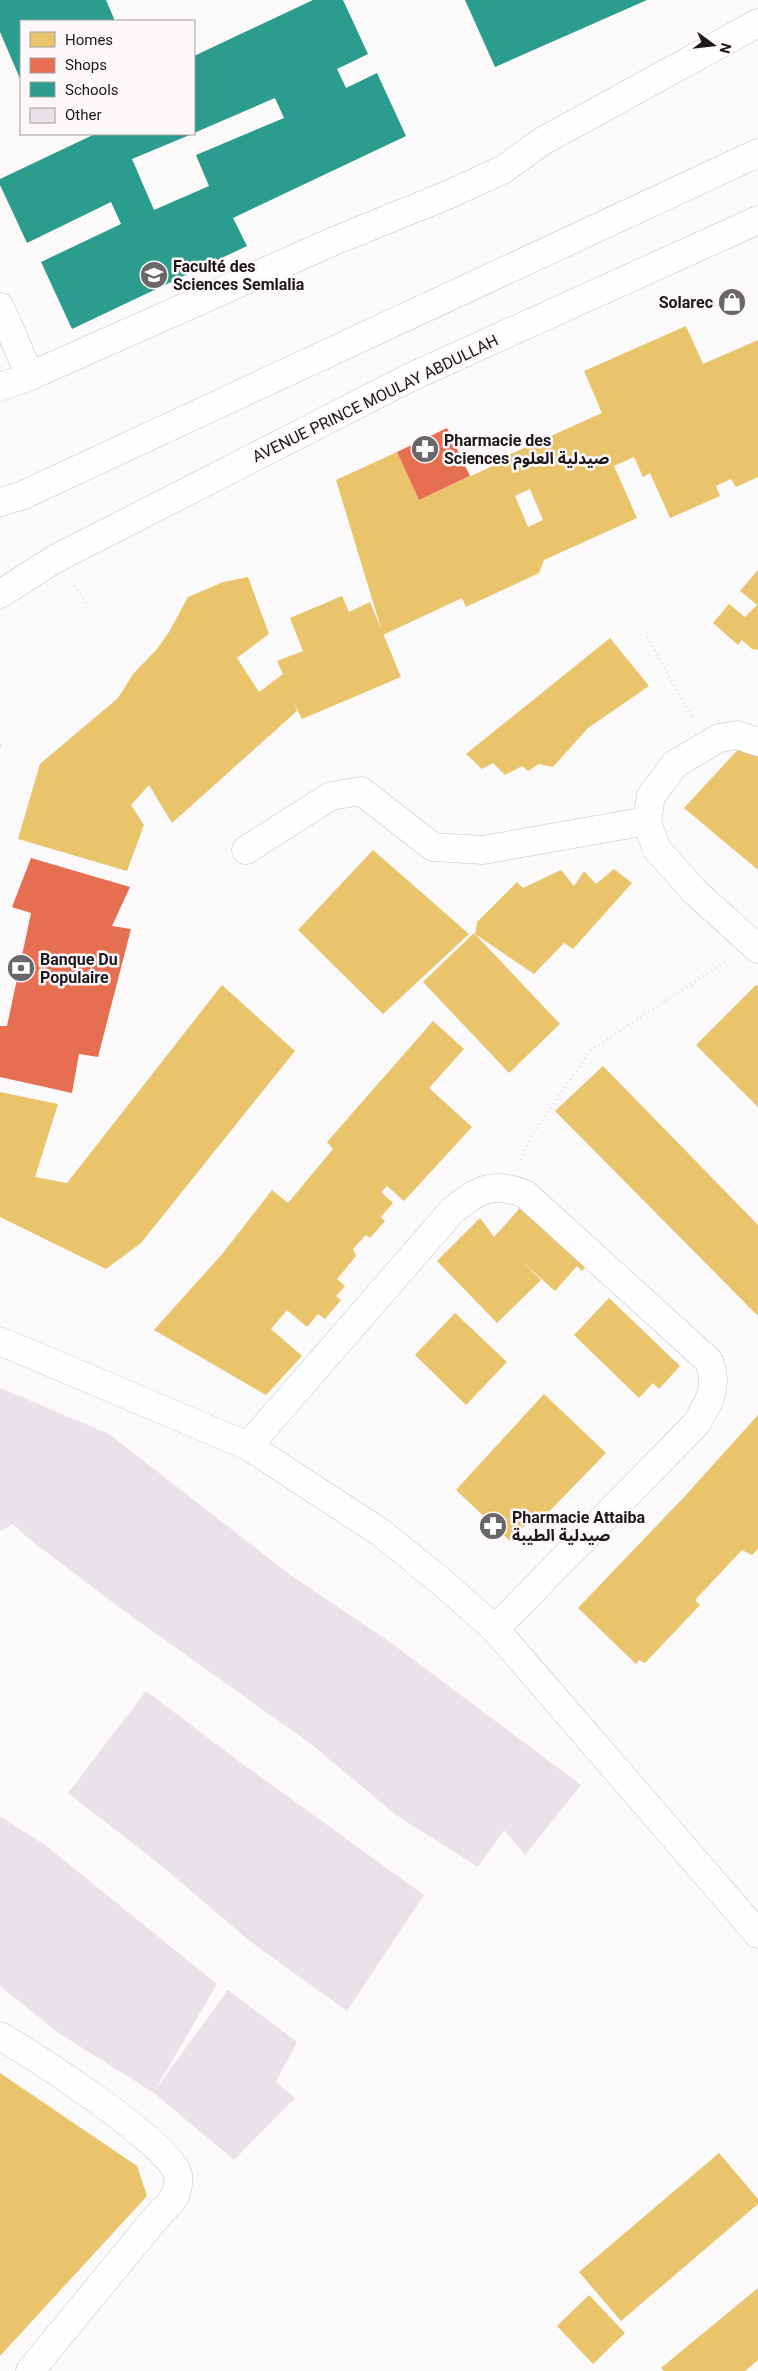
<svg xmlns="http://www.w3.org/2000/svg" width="758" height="2371" viewBox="0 0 758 2371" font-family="Roboto,'Noto Sans Arabic',sans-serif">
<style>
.homes{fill:#e9c46a;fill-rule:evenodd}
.shops{fill:#e76f51}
.schools{fill:#2a9d8f}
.building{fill:#e9e2e8}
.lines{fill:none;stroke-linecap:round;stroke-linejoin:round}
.minor-casing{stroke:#c8c3c5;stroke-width:29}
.major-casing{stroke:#c8c3c5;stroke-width:29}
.path{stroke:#e1e0e0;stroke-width:3;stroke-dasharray:1 4;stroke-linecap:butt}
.minor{stroke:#fefefe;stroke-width:28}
.major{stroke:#fefefe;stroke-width:28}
.labels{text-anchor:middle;stroke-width:5;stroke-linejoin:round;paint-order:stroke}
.poi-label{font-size:16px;font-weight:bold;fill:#1e171a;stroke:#fcf8f9;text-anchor:start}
.street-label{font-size:16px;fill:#1e171a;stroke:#fcf8f9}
</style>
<rect width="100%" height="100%" fill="#fbf9fa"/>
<g class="homes">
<path d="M686 326 703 364 758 340V477L736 487 731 479 716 486 720 496 670 518 650 473 643 477 634 457 614 466 637 518 544 560 539 573 466 607 462 598 383 635 336 480 397 452 419 500 499 463 493 462 602 413 584 371ZM530 489 543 520 528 527 515 496Z"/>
<path d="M758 570V650L752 649 742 640 738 645 713 623 729 604 745 617 757 605 740 591Z"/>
<path d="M248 577 269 634 237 658 259 692 283 674 277 661 303 651 290 618 342 596 349 612 370 602 401 677 302 719 294 703 297 711 172 823 149 785 131 805 144 825 127 871 18 839 40 764 118 698 133 674 157 649 169 632 188 597 223 582Z"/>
<path d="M610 638 649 686 588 728 553 767 539 764 528 771 522 766 505 775 493 763 482 769 466 754Z"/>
<path d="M745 742 758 754V870L684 808Z"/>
<path d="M373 850 469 934 383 1014 298 930Z"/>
<path d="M614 869 632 883 573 949 564 943 534 974 475 934 477 922 517 882 523 888 561 870 574 886 584 871 596 884Z"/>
<path d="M474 933 560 1024 509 1073 423 982Z"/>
<path d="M222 985 295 1051 141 1243 106 1269 0 1217V1092L58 1104 35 1177 67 1183Z"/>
<path d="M756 985 758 986V1107L696 1045Z"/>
<path d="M433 1021 464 1049 429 1088 472 1127 404 1201 387 1186 381 1192 393 1203 381 1217 385 1221 370 1238 366 1235 353 1249 356 1256 337 1279 345 1286 336 1296 341 1300 325 1319 318 1314 307 1327 287 1310 271 1329 302 1356 266 1395 154 1330 223 1253 272 1190 288 1203 333 1149 327 1142Z"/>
<path d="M603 1066 758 1225V1316L555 1111Z"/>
<path d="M520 1208 530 1217 595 1255 582 1271 577 1266 555 1291 520 1260 541 1280 497 1323 437 1261 480 1218 494 1237Z"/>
<path d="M609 1298 680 1366 659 1389 653 1383 639 1398 574 1335Z"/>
<path d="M455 1313 507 1362 466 1405 415 1355Z"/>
<path d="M544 1394 606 1453 536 1525 530 1520 510 1541 456 1490Z"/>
<path d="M758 1415V1549L752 1555 742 1550 695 1600 700 1605 645 1663 639 1660 636 1664 578 1608 685 1496Z"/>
<path d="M0 2073 137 2166 147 2196 0 2356Z"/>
<path d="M719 2153 758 2199V2204L621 2321 579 2272Z"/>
<path d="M758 2288V2360L745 2371H664L661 2368Z"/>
<path d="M589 2295 625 2333 593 2364 557 2326Z"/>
</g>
<g class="shops">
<path d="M447 428 470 476 419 500 397 452Z"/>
<path d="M31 858 130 887 112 926 131 929 98 1057 79 1054 72 1093 0 1077V1026H7L31 913 12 907Z"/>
</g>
<g class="schools">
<path d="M0 0H106L115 21H21V81L0 32Z"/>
<path d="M313 0H343L368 54 337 69 346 88 377 73 406 136 233 218 247 246 72 329 41 262 121 224 111 202 27 243 0 185V179L95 134H192L132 159 154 210 209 186 196 155 284 118 275 98 194 133V56Z"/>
<path d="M465 0H647L495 67Z"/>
</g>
<g class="building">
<path d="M0 1388 109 1434 289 1574 387 1640 581 1785 525 1855 504 1830 478 1867 396 1815 311 1744 120 1608 29 1539 13 1524 0 1531Z"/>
<path d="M146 1691 240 1762 424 1895 347 2011 251 1942 163 1867 68 1793Z"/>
<path d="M0 1816 45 1845 217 1984 155 2090 228 1990 297 2042 276 2082 295 2098 234 2160 154 2093 60 2034 0 1986Z"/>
</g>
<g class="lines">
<defs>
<g id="minor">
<path d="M0 307 30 376"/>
<path d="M0 387 30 376 334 241 450 194 504 169 541 142 758 23"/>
<path d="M758 742 737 735 719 738 675 764 651 796 647 821 656 848 694 891 758 949"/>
<path d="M246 850 331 796 361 791 433 847 483 850 647 821"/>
<path d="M0 1341 248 1446 380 1532 443 1583 495 1629 758 1934"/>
<path d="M248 1446 452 1211C477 1190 492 1181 525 1194L709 1361C719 1387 709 1402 696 1424L495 1629"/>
<path d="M0 2036C36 2057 163 2139 177 2172 179 2176 178 2180 178 2184 176 2200 170 2203 159 2214L30 2371"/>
</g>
<g id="major">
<path d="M0 502 21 496 758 153"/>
<path d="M0 594 55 559 411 377 758 220"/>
</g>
</defs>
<use href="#minor" class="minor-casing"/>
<use href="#major" class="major-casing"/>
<g class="path">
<path d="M74 586 88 606"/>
<path d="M647 637 692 717"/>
<path d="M0 746 5 745"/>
<path d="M521 1160 529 1139 591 1050 725 962"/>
</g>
<use href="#minor" class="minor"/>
<use href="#major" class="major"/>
</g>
<defs>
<symbol id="university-disc" viewBox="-11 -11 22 22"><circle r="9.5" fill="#6b6668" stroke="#fcf8f9"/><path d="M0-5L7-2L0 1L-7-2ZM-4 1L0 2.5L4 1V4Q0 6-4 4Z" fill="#fff"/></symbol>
<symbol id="shop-disc" viewBox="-11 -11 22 22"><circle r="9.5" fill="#6b6668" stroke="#fcf8f9"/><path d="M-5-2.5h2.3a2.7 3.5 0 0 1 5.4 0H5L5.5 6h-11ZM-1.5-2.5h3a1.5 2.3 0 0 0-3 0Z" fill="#fff"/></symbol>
<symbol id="pharmacy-disc" viewBox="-11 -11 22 22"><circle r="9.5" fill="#6b6668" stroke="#fcf8f9"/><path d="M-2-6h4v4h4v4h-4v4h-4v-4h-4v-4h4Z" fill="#fff"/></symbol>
<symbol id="bank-disc" viewBox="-11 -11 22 22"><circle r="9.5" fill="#6b6668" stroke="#fcf8f9"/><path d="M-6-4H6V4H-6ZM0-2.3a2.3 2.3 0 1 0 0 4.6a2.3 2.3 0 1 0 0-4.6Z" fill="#fff"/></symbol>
</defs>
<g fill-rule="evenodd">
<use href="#university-disc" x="138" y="259" width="32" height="32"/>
<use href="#shop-disc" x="716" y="286" width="32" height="32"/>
<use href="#pharmacy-disc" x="409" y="433" width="32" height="32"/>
<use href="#bank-disc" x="5" y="952" width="32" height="32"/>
<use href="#pharmacy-disc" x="477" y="1510" width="32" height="32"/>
</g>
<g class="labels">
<g class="poi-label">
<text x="173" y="272">Faculté des<tspan x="173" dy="18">Sciences Semlalia</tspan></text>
<text x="713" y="308" text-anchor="end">Solarec</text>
<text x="444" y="446">Pharmacie des<tspan x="444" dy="18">Sciences صيدلية العلوم</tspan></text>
<text x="40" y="965">Banque Du<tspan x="40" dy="18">Populaire</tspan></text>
<text x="512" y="1523">Pharmacie Attaiba<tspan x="512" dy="18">صيدلية الطيبة</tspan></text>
</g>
<g class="street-label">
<text transform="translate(375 398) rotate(-26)" y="6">AVENUE PRINCE MOULAY ABDULLAH</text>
</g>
</g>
<rect x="20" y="20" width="175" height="115" fill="#fcf8f9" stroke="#a39ea0"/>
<rect x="30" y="32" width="25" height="15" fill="#e9c46a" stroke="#a39ea0"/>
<text x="65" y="45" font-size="15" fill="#1e171a">Homes</text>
<rect x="30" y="58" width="25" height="15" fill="#e76f51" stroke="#a39ea0"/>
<text x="65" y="70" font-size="15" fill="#1e171a">Shops</text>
<rect x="30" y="82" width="25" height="15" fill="#2a9d8f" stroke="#a39ea0"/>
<text x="65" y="95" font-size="15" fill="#1e171a">Schools</text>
<rect x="30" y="108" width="25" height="15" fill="#e9e2e8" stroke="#a39ea0"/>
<text x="65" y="120" font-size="15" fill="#1e171a">Other</text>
<g transform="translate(713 45) rotate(105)" stroke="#fcf8f9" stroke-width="4" paint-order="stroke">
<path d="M0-4L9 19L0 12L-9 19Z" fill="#1e171a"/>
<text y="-8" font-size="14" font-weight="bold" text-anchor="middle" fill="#1e171a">N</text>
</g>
</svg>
